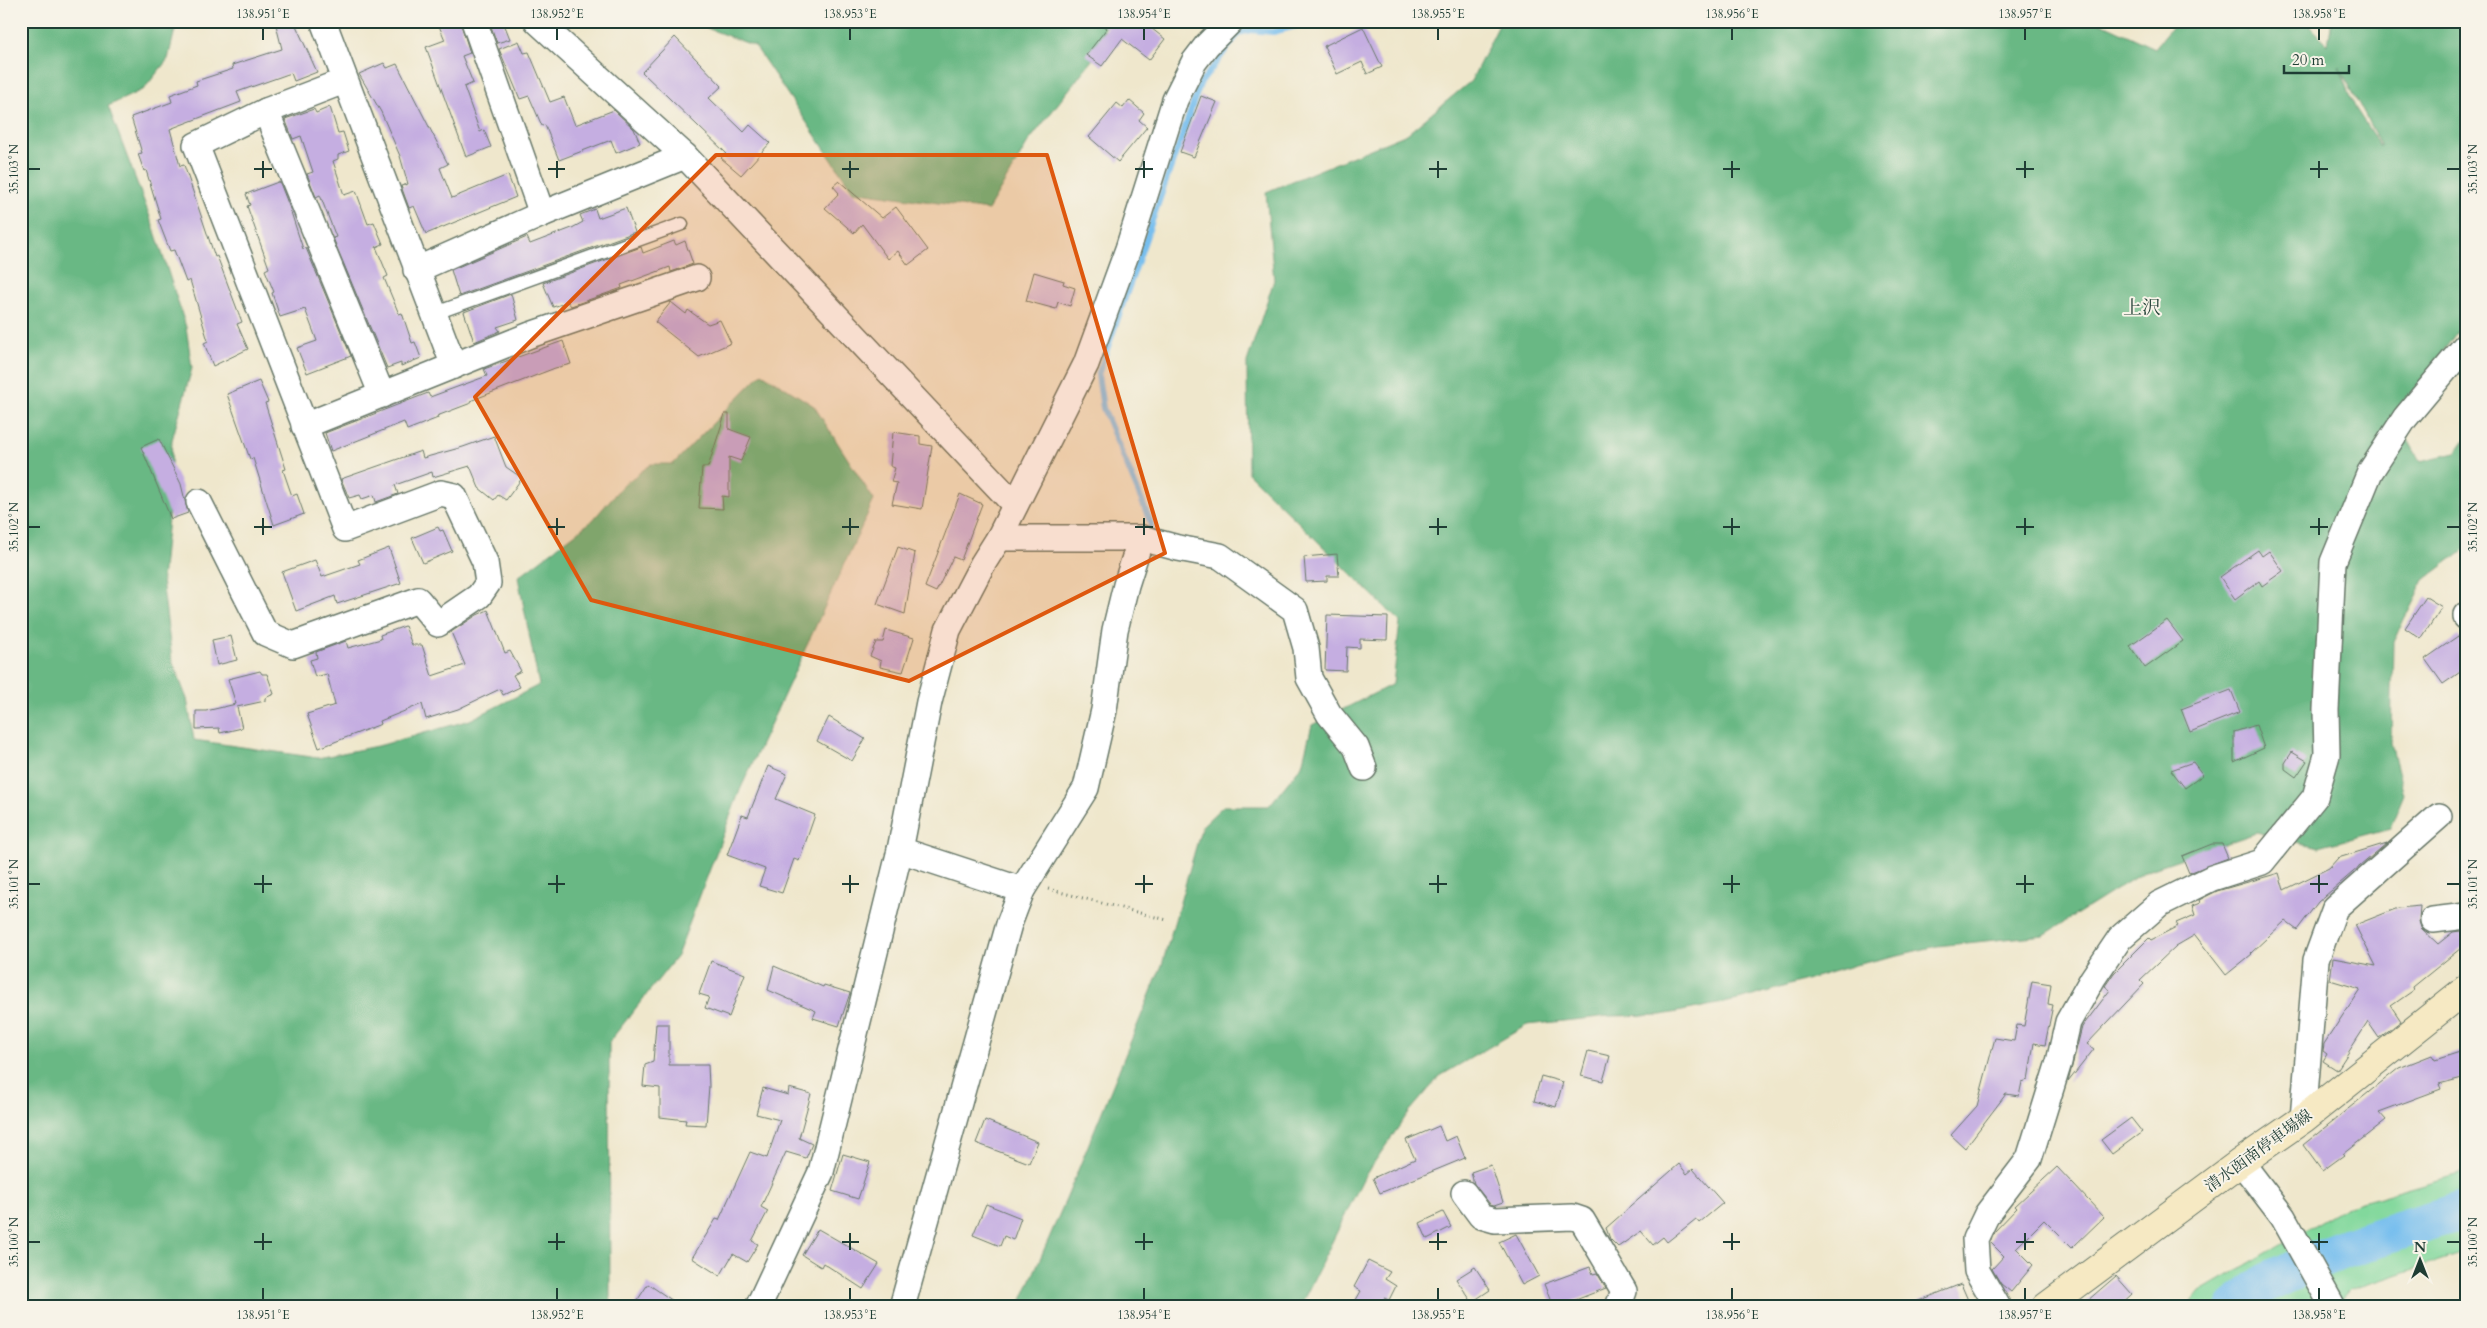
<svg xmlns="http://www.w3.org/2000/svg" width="2487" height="1328" viewBox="0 0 2487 1328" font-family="Cardo,'Noto Serif JP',serif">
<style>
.green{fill:#82d89c;stroke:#508a68}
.forest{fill:#69b884;stroke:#447a5c;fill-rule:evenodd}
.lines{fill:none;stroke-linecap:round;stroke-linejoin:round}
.stream{stroke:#76beee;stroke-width:6}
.river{stroke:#76beee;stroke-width:39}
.building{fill:#c5aee1}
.lane-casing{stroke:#687869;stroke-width:15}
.street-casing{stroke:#687869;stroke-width:28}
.secondary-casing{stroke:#687869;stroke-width:30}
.path{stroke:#687869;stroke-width:3;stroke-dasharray:1 4;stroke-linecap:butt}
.lane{stroke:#fff;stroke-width:12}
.street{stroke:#fff;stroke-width:25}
.secondary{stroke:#f6e9c3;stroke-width:28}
.marked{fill:#de580e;fill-opacity:0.2;stroke:#de580e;stroke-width:4;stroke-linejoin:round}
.ticks{fill:none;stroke:#1f3d34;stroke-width:2}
.labels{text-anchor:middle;stroke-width:4;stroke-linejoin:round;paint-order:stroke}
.street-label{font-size:16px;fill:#1f3d34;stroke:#f7f3e8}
.quarter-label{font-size:19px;fill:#1f3d34;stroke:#f7f3e8}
.neatline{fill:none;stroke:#1f3d34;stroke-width:2}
.ticks-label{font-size:12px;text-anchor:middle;fill:#1f3d34}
</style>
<rect width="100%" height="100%" fill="#f7f3e8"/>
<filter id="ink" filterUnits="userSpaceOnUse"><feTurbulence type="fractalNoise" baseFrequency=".02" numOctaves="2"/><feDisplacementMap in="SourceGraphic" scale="10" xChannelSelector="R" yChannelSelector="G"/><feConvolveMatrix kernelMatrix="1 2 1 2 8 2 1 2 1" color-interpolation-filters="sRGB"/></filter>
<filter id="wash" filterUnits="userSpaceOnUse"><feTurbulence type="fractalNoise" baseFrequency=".0096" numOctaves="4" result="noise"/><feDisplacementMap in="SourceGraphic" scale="20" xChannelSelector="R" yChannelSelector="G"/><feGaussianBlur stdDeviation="1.12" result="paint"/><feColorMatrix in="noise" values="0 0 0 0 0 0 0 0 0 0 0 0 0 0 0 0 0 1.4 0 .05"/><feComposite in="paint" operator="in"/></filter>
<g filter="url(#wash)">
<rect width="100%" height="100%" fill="#efe7cc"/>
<path class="green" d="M2466 1172V1252L2350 1290 2335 1307H2188L2200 1292 2345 1207Z"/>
<g class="forest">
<path d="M21 21H177L168 59 144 89 108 106 153 225 186 327 192 368 172 440 169 508 162 580 172 660 187 699 194 740 318 758 382 745 470 720 539 685 518 577 593 520 622 486 651 464H673L762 373 814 406 874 500 740 790 677 956 609 1042 610 1307H21Z"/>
<path d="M688 21H1106L1099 51 1029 141 988 210 853 191 755 46Z"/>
<path d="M1501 21H2097L2155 48 2176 21H2305L2328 44 2332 21H2466V319L2416 390 2409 407 2407 438 2420 461 2455 453 2466 438V548L2424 580 2393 641 2391 744 2404 794 2390 828 2319 847 2256 833 2147 870 2044 935 1937 946 1855 965 1743 999 1662 1015 1609 1016 1527 1025 1440 1076 1409 1112 1364 1177 1300 1307H1019L1067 1197 1162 965 1202 826 1223 806H1269L1302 765 1312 725 1393 684 1400 622 1248 473 1247 362 1274 280 1266 192 1407 134 1471 81ZM2339 66 2381 146H2380L2356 109Z"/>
</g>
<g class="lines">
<path class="stream" d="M1150 536 1151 523 1103 408 1098 375 1200 84 1239 33 1251 30 1273 32 1315 21"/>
<path class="river" d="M2236 1307C2246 1299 2256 1289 2267 1283 2329 1251 2399 1230 2466 1210"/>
</g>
<g id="blocks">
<g class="building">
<path d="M275 21H294L317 72 294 81 291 73 237 92 241 102 170 129 180 166 184 165 215 257 217 256 242 322 237 324 248 349 213 366 204 343 208 341 190 280 186 282 174 250 170 251 158 220 161 219 146 170 144 171 138 154 142 153 131 117 172 102 170 95 197 85 196 81 233 69 232 65 282 49Z"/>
<path d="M437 21H460L470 53 462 56 473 83 464 87 480 132 484 130 491 147 466 157 426 47 445 40Z"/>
<path d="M489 21H503L510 39 497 43Z"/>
<path d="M1098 21H1142L1165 39 1149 60 1122 39 1102 66 1086 55 1107 28Z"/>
<path d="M1363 27 1382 67 1367 74 1362 62 1337 74 1324 46Z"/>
<path d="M675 37 722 86 709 98 744 132 750 125 770 143 741 175 721 158 726 153 642 72Z"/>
<path d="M519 41 524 53 529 52 550 102 564 97 575 125 614 110 634 129 640 143 616 153 611 140 559 160 545 125 542 126 529 96 520 99 499 49Z"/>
<path d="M384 63 387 68 397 64 448 164 440 168 452 198 508 175 516 197 426 234 414 206 409 208 401 186 408 184 400 156 381 112 359 74Z"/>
<path d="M1201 96 1217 102 1194 157 1180 152Z"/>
<path d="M1129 100 1144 113 1139 120 1147 127 1118 162 1089 137 1117 103 1123 108Z"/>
<path d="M330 107 338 133 343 132 349 151 338 155V159L333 161 344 195 356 191 368 224 374 222 383 244 376 247 388 276 384 278 399 314 402 313 412 343 415 342 421 358 401 366V363L387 368 333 238 336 237 320 195 316 197 307 174 313 172 301 136 293 139 285 119 314 109 316 113Z"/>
<path d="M839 181 882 218 896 207 928 250 908 265 898 251 888 259 862 224 854 233 825 208 839 193 833 186Z"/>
<path d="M278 182 280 183 289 206 303 249 306 248 351 356 307 373 297 348 317 341 305 309 280 317 272 293 274 292 265 270 269 268 247 206 250 205 246 194Z"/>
<path d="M626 208 635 232 459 296 451 270 527 237 530 244 572 228 583 222 580 215 595 209 598 218Z"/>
<path d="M674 241 676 245 685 241 693 264 671 272 670 267 621 285 622 288 571 306 568 302 553 307 543 283 641 247 643 253Z"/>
<path d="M1034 272 1064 281 1063 284 1075 288 1070 306 1058 302 1056 309 1026 301Z"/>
<path d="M511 294 518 320 497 327 500 331 474 342 464 312Z"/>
<path d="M671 302 686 314 688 310 708 324 720 320 731 343 699 357 655 322Z"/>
<path d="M563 341 571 364 555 368 470 401 471 403 437 416 438 418 407 430 404 422 331 451 325 433 428 393 430 397 487 376 484 369Z"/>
<path d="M259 381 268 402 265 403 286 469 283 470 292 496 297 494 304 514 274 525 253 458 250 459 227 394Z"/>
<path d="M725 414H729V429L751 437 741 461 729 457V497L722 496 723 509 699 508 702 467H708Z"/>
<path d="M893 432 920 436V444L932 446 922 509 892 504 897 483 891 482 895 468 890 466Z"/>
<path d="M494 436 506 467 522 478 506 500 498 495 494 500 479 488 470 466 433 477 432 472 395 485 398 494 376 502 374 495 362 499 360 495 349 498 341 479 421 451 423 458 463 447Z"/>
<path d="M159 439 181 484 188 513 171 519 141 447Z"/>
<path d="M960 494 982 504 961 560 953 557 936 592 925 587Z"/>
<path d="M438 527 440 531 443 530 452 551 423 563 412 538Z"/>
<path d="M898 547 915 553 905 614 877 604Z"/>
<path d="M389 548 401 583 337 604 335 596 296 611 282 572 315 560 322 577 360 564 358 560Z"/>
<path d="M2258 550 2262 556 2269 551 2283 571 2262 586 2259 581 2235 599 2220 577Z"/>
<path d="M1337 554 1339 576H1327V581L1306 582 1304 557Z"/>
<path d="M2426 597 2442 607 2421 639 2405 628Z"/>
<path d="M488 610 505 653 510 651 521 671 513 675 520 687 503 695 500 689 458 709 426 719 422 704 380 721 381 724 319 748 307 714 335 705 327 674 315 677 310 660 317 658 316 652 346 641 348 648 381 639 380 635 405 626 412 645H422L432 676 465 665 451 632 477 615Z"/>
<path d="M1327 615 1388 617 1387 640 1360 639V648L1347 647 1346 671 1325 670Z"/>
<path d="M2167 620 2183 641 2145 668 2130 646Z"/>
<path d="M886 630 914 638 903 672 880 667 881 661 870 656 876 642H883Z"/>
<path d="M231 636 237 660 217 665 212 640Z"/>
<path d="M2458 636 2466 647V668L2443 684 2425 659Z"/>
<path d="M260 671 262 674H267L274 694 265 698V701L237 707 242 728 220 733 219 728 196 729V711H206L236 704 228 679Z"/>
<path d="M2231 690 2240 712 2190 732 2181 709Z"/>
<path d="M829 717 865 739 852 761 817 741Z"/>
<path d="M2256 725 2264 748 2234 762V732Z"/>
<path d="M2292 752 2307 761 2296 777 2285 769V763Z"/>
<path d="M2193 762 2203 775 2185 788 2171 770Z"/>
<path d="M768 766 787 774 776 799 815 815 799 861 794 859 782 893 759 886 765 869 727 855 742 815 748 817Z"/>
<path d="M2387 843 2318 902 2297 930 2285 921 2251 953 2252 954 2226 975 2195 935 2176 946 2140 980 2144 984 2087 1044 2094 1049 2068 1082 2082 1027 2110 990 2105 986 2114 973 2149 938 2151 940 2178 926 2176 923 2195 915 2192 906 2200 903 2199 900 2217 891 2279 873 2284 890 2329 868 2338 858Z"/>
<path d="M2212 844H2222L2228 858 2189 873 2182 856Z"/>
<path d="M2420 906 2419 921 2421 928 2438 944 2453 932 2460 931 2466 938V944L2413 987 2414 990 2391 1006 2401 1021 2379 1038 2368 1022 2337 1070 2323 1061 2327 1054 2323 1051 2324 1044 2360 989 2330 980 2333 958 2376 966 2355 925 2398 908Z"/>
<path d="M711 961 745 974 729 1017 705 1008 709 997 699 994Z"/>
<path d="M774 966 823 987 824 985 850 993 839 1026 813 1018 816 1011 768 990Z"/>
<path d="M2032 981 2051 984 2048 1004 2053 1005 2045 1045 2034 1043 2028 1080 2022 1082 2019 1096 2006 1094 1965 1148 1951 1135 1977 1106 1995 1038 2014 1041 2017 1025 2024 1026Z"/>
<path d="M656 1024H669V1065H708L709 1086 706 1125 685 1124 686 1120 660 1117V1088L643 1086 645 1065 653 1062Z"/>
<path d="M2466 1050V1077L2439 1084 2441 1089 2379 1112 2386 1120 2343 1154 2344 1155 2322 1171 2303 1145 2399 1068 2432 1055 2435 1060Z"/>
<path d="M1588 1051 1610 1056 1603 1081 1581 1076Z"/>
<path d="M1541 1076 1563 1082 1556 1107 1534 1101Z"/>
<path d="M763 1088 788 1095 789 1088 811 1094 799 1138 812 1144 806 1158 786 1152 761 1207 768 1211 752 1241 758 1244 747 1262 733 1254 720 1276 692 1258 716 1219 719 1220 750 1152 767 1158 780 1120 756 1114Z"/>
<path d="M2131 1118 2142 1132 2112 1154 2101 1140Z"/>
<path d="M985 1120 1038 1142 1029 1163 976 1143Z"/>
<path d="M1439 1126 1445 1141 1456 1136 1465 1158 1380 1193 1373 1178 1415 1159 1406 1140Z"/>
<path d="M843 1154 870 1162 858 1199 832 1191Z"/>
<path d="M1679 1164 1687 1174 1693 1169 1723 1203 1699 1223 1696 1219 1667 1242 1663 1237 1653 1245 1641 1231 1618 1247 1610 1239 1606 1228Z"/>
<path d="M1491 1165 1503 1202 1494 1205 1490 1204 1474 1184 1471 1172Z"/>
<path d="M2057 1167 2104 1217 2072 1248 2044 1220 2016 1248 2033 1265 2011 1292 2001 1284 1992 1269 2004 1256 1990 1242 1994 1232 2017 1208 2015 1206Z"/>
<path d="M986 1204 1021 1218 1013 1240 1004 1236 1000 1246 973 1235Z"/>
<path d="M1443 1212 1451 1227 1427 1239 1420 1223Z"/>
<path d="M818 1229 879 1264 863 1289 823 1263 821 1267 802 1255Z"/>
<path d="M1516 1234 1539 1276 1522 1285 1499 1242Z"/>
<path d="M1368 1261 1390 1272 1385 1279 1396 1286 1389 1300 1384 1298 1379 1307H1352L1361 1291 1354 1287Z"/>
<path d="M1475 1267 1490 1290 1472 1302 1456 1279Z"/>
<path d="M1590 1267 1593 1274 1597 1273 1606 1288 1558 1307H1553L1544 1284Z"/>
<path d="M2116 1276 2132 1294 2118 1307H2080Z"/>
<path d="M648 1284 682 1307H633Z"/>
<path d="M1961 1284 1971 1307H1906V1306Z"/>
</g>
</g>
</g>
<g filter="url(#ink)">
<use href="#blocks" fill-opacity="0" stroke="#687869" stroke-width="1"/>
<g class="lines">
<defs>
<path id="lane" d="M433 314 682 224"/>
<g id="street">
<path d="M323 21 454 366"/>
<path d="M474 21 542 214"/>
<path d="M537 21 685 156 1015 505"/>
<path d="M266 111 382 395"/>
<path d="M416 270 542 214 685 156"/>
<path d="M304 426 530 335 697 278"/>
<path d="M199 502 265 633 293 645 418 600 438 624 479 596 488 583 485 562 454 496 441 493 345 529 196 145 266 111 344 81"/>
<path d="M999 538H1141L1178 548 1220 556 1295 610 1306 648 1309 678 1329 714 1356 747 1364 768"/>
<path d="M2466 615V617"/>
<path d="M900 850 1022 890"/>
<path d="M2433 920 2466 916"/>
<path d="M2303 1119 2316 960 2335 908 2439 816"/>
<path d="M2241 1162 2283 1217 2333 1307"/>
<path d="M1464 1193 1481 1216 1495 1220 1573 1217 1582 1220 1624 1291 1618 1307"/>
<path d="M758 1307 821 1172 900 850 929 702 948 630 982 565 999 538 1086 364 1128 249 1175 100 1194 62 1207 45 1231 21"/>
<path d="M902 1307 1009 924 1022 890 1086 788 1104 710 1115 630 1126 585 1141 538"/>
<path d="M1998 1307 1977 1271 1975 1239 1987 1214 2029 1159 2059 1062 2068 1022 2093 978 2120 938 2159 904 2212 878 2262 862 2315 797 2327 755 2326 710 2333 562 2370 472 2405 418 2466 345"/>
</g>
<path id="secondary" d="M2046 1307 2241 1162 2303 1119 2466 989"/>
</defs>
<use href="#lane" class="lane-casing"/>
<use href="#street" class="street-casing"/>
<use href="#secondary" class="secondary-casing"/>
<path class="path" d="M1048 889 1167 920"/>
<use href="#lane" class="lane"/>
<use href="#street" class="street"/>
<use href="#secondary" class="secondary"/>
</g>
</g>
<path class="marked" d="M716 155H1047L1165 553 909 681 591 600 475 397Z"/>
<path class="ticks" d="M263 28V40M557 28V40M850 28V40M1144 28V40M1438 28V40M1732 28V40M2025 28V40M2319 28V40M263 161V178M557 161V178M850 161V178M1144 161V178M1438 161V178M1732 161V178M2025 161V178M2319 161V178M28 169H40M254 169H272M548 169H565M842 169H859M1135 169H1153M1429 169H1447M1723 169H1740M2016 169H2034M2310 169H2328M2447 169H2460M263 518V535M557 518V535M850 518V535M1144 518V535M1438 518V535M1732 518V535M2025 518V535M2319 518V535M28 527H40M254 527H272M548 527H565M842 527H859M1135 527H1153M1429 527H1447M1723 527H1740M2016 527H2034M2310 527H2328M2447 527H2460M263 875V893M557 875V893M850 875V893M1144 875V893M1438 875V893M1732 875V893M2025 875V893M2319 875V893M28 884H40M254 884H272M548 884H565M842 884H859M1135 884H1153M1429 884H1447M1723 884H1740M2016 884H2034M2310 884H2328M2447 884H2460M263 1233V1250M557 1233V1250M850 1233V1250M1144 1233V1250M1438 1233V1250M1732 1233V1250M2025 1233V1250M2319 1233V1250M28 1242H40M254 1242H272M548 1242H565M842 1242H859M1135 1242H1153M1429 1242H1447M1723 1242H1740M2016 1242H2034M2310 1242H2328M2447 1242H2460M263 1288V1300M557 1288V1300M850 1288V1300M1144 1288V1300M1438 1288V1300M1732 1288V1300M2025 1288V1300M2319 1288V1300"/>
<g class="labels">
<g class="street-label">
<text transform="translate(2258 1150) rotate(-36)" y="6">清水函南停車場線</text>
</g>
<g class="quarter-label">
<text x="2142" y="314">上沢</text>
</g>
</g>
<rect width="2487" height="1328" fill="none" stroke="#f7f3e8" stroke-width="55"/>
<g transform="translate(2420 1260)" stroke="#f7f3e8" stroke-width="4" paint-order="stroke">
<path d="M0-4L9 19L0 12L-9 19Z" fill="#1f3d34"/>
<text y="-8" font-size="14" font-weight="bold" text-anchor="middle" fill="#1f3d34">N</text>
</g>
<path d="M2284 65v8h65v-8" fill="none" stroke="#1f3d34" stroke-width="2.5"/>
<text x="2292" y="65" font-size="15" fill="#1f3d34" stroke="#f7f3e8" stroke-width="4" paint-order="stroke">20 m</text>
<rect x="28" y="28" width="2432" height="1272" class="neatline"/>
<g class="ticks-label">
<text x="263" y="18">138.951°E</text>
<text x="557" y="18">138.952°E</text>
<text x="850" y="18">138.953°E</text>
<text x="1144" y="18">138.954°E</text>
<text x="1438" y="18">138.955°E</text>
<text x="1732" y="18">138.956°E</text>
<text x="2025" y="18">138.957°E</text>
<text x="2319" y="18">138.958°E</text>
<text transform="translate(14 169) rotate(-90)" y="4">35.103°N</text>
<text transform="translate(2473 169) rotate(-90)" y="4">35.103°N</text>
<text transform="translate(14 527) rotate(-90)" y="4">35.102°N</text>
<text transform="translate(2473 527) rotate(-90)" y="4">35.102°N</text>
<text transform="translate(14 884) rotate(-90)" y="4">35.101°N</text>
<text transform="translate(2473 884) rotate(-90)" y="4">35.101°N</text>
<text transform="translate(14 1242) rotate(-90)" y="4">35.100°N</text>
<text transform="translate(2473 1242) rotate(-90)" y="4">35.100°N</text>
<text x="263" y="1319">138.951°E</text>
<text x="557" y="1319">138.952°E</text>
<text x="850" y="1319">138.953°E</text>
<text x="1144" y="1319">138.954°E</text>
<text x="1438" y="1319">138.955°E</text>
<text x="1732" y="1319">138.956°E</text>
<text x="2025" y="1319">138.957°E</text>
<text x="2319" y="1319">138.958°E</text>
</g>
</svg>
